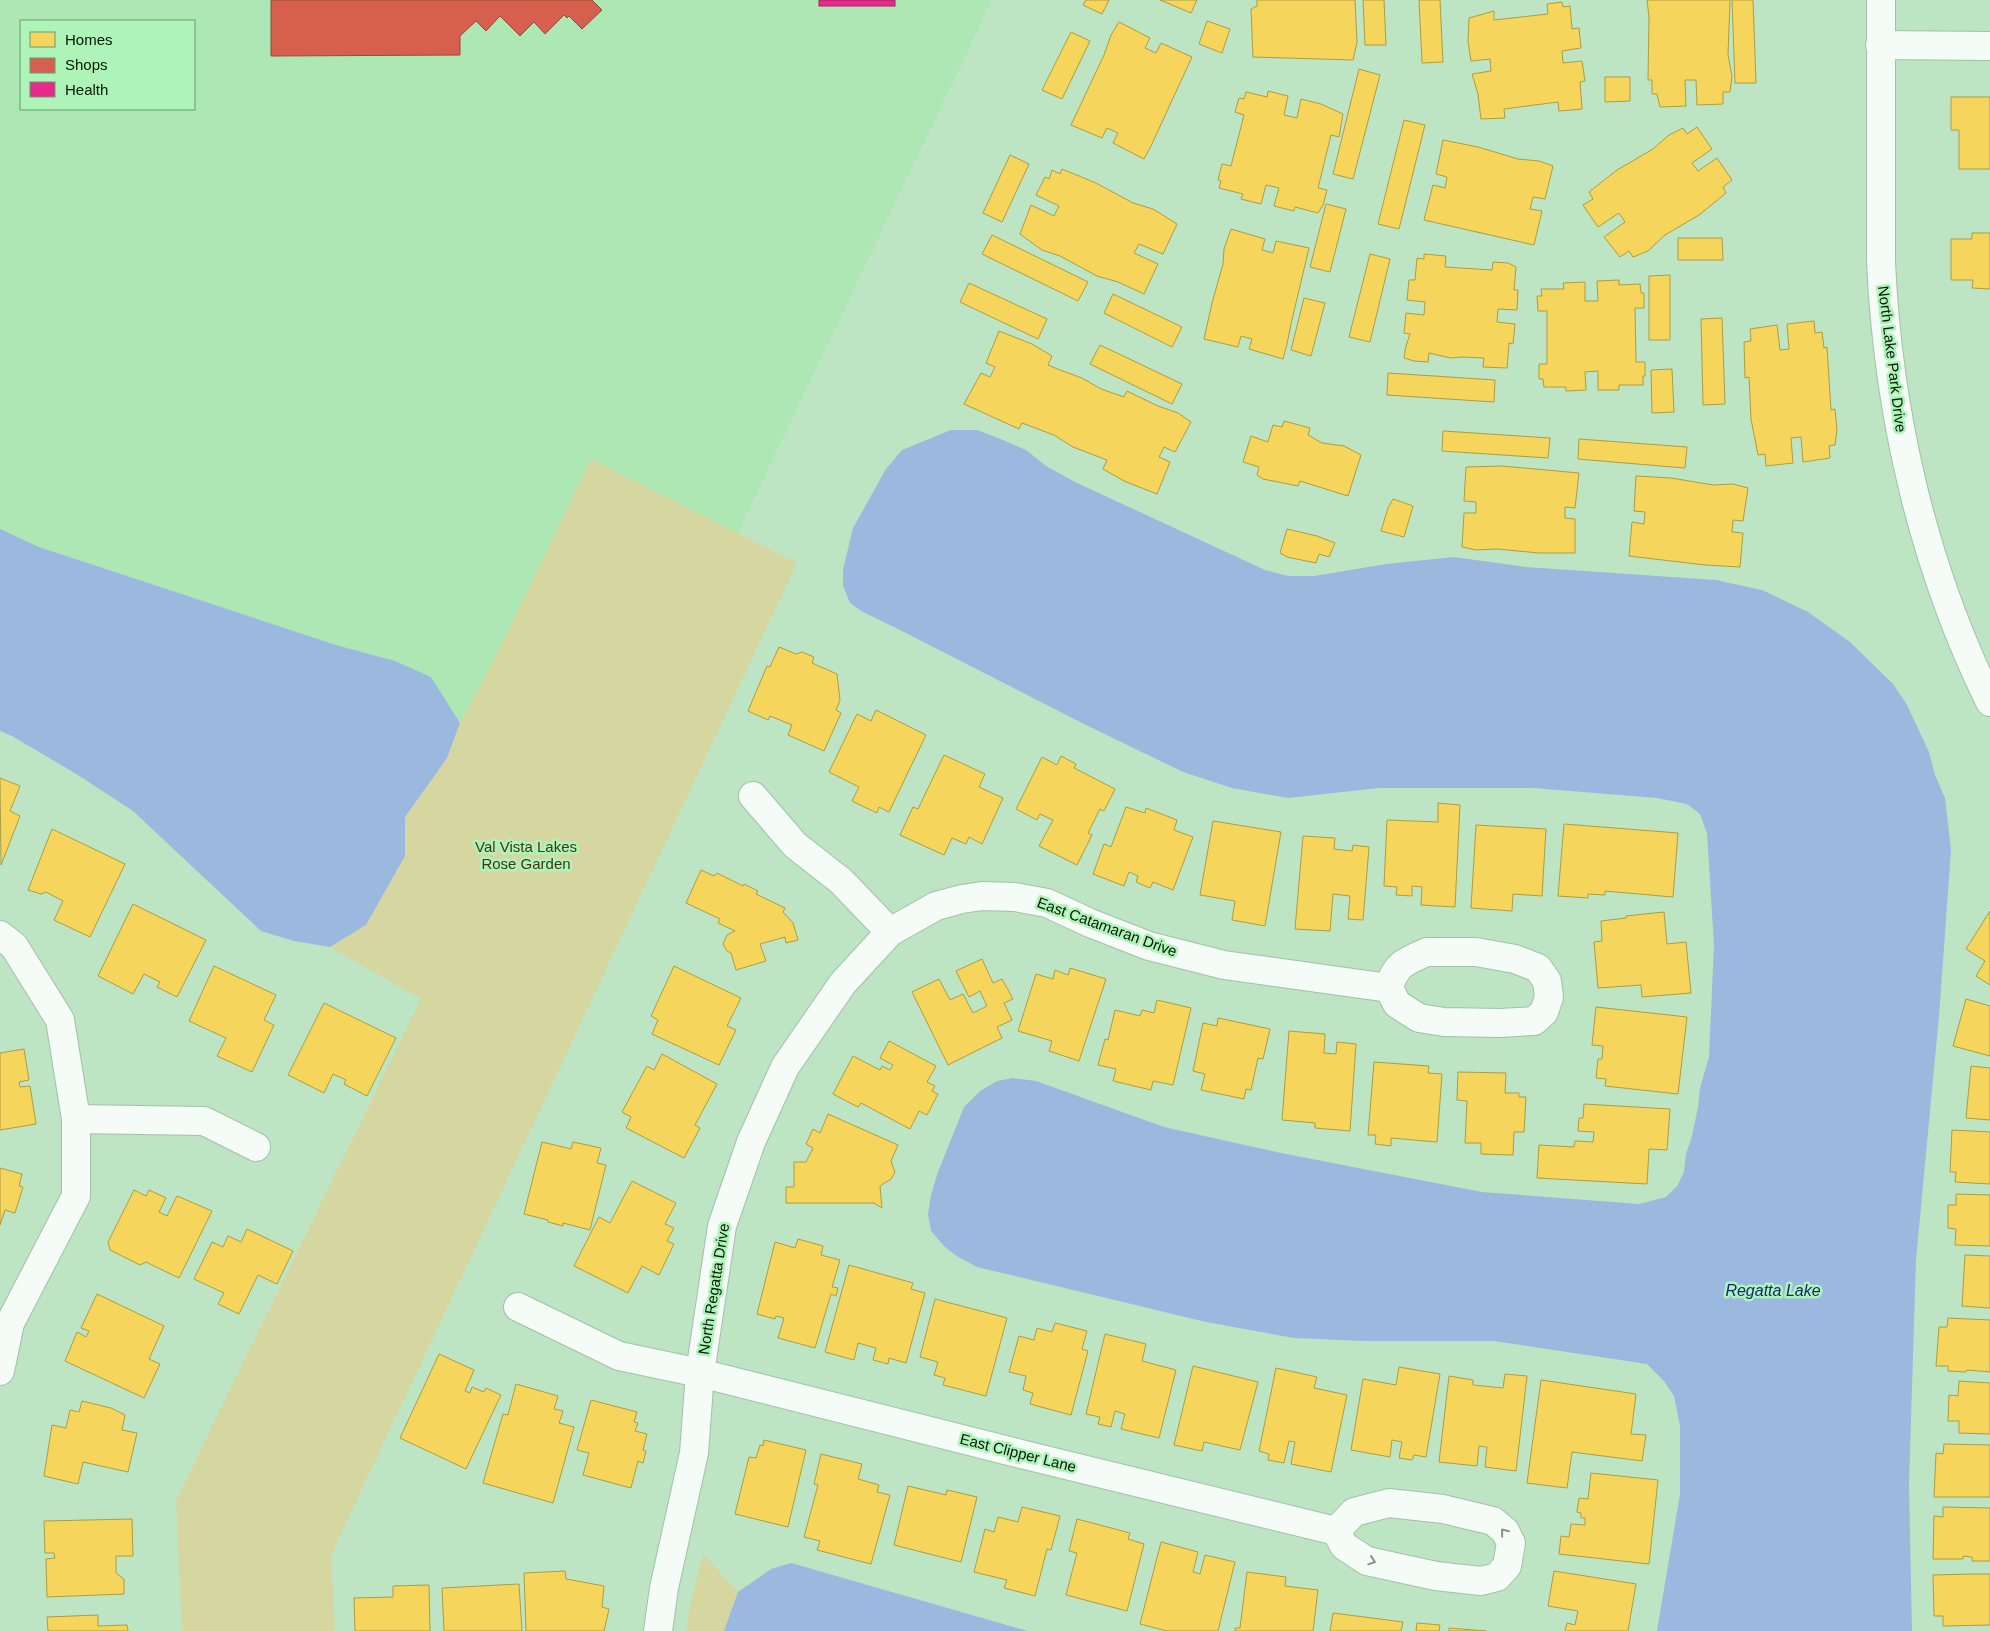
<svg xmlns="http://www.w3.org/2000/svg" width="1990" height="1631" viewBox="0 0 1990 1631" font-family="Helvetica,sans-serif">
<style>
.built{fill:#ace7b4;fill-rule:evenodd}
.green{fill:#d6d7a0}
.water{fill:#9bb9df}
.homes{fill:#f6d55c;stroke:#ac9d42}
.shops{fill:#d6604d;stroke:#964b37}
.health{fill:#e7298a;stroke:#a22462}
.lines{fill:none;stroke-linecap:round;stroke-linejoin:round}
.street-casing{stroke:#a2c1a7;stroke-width:30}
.secondary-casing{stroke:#a2c1a7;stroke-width:30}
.street{stroke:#f5fbf6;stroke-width:28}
.secondary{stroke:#f5fbf6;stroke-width:28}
.oneway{stroke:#879589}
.labels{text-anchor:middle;stroke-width:5;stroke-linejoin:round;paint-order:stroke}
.street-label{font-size:15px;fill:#001904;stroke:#aef3b7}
.park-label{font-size:15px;fill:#443614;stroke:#aef3b7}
.water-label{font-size:16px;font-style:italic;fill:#162775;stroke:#aef3b7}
</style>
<rect width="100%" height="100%" fill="#bde4c3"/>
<path class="built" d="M0 0H992L737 534 591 459 497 654 460 723 431 677 395 661 336 645 39 547 0 529ZM21 21H194V109H21Z"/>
<g class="green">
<path d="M591 459 797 563 331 1555 335 1631H182L176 1500 421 999 330 947 366 925 405 856V817L447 758 460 723 497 654Z"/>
<path d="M703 1554 738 1592 724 1631H686L689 1611Z"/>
</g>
<g class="water">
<path d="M951 430H977L1003 440 1026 450 1046 466 1075 482 1265 570 1288 576H1314L1386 564 1454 557 1526 567 1716 580 1762 590 1808 612 1850 642 1893 684 1906 703 1929 752 1935 775 1945 798 1951 850 1939 1016 1916 1260 1909 1484 1912 1631H1657L1680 1494V1426L1674 1396 1664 1381 1647 1364 1494 1341H1363L1294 1338 1206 1322 977 1267 958 1257 945 1247 931 1231 928 1214 931 1195 938 1172 964 1107 980 1091 997 1081 1013 1078 1036 1081 1164 1127 1281 1153 1482 1192 1639 1204 1666 1197 1677 1186 1684 1172 1686 1154 1692 1136 1698 1107 1700 1088 1709 1057 1714 945 1707 833 1700 814 1687 804 1657 798 1533 788H1379L1288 798 1232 788 1183 772 1082 723 898 629 863 612 850 603 843 586V570L853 528 886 469 902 450Z"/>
<path d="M0 529 39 547 336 645 395 661 431 677 460 723 447 758 405 817V856L366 925 330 947 294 941 261 931 133 811 78 775 12 736 0 731Z"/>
<path d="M791 1563 1028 1631H724L738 1592 771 1569Z"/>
</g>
<g class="homes">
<path d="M1086 0H1109L1102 14 1083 5Z"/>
<path d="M1160 0H1197L1191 13Z"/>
<path d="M1257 0H1355L1357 42 1353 60 1253 57 1251 9 1257 6Z"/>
<path d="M1363 0H1384L1386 45H1365Z"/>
<path d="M1419 0H1440L1443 62 1422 63Z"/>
<path d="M1647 0H1730L1728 55 1732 76 1730 92H1723V104L1697 105 1696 80H1685L1686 106 1660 107 1657 94H1652V80H1648L1649 17Z"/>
<path d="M1732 0H1753L1756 83H1735Z"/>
<path d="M1562 2 1563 7 1570 6 1572 29 1579 28 1581 48 1562 51 1563 63 1582 61 1585 81 1580 82 1582 109 1559 111 1558 102 1504 109 1505 118 1481 119 1478 94 1472 74 1491 71 1490 59 1471 61 1468 41 1469 18 1494 11V20L1548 14 1547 4Z"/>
<path d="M1207 21 1230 29 1222 53 1199 44Z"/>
<path d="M1119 22 1150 38 1145 48 1156 53 1161 43 1192 57 1151 146 1144 159 1113 143 1118 133 1107 128 1102 138 1071 125 1104 55 1111 35Z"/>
<path d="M1071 32 1090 41 1062 99 1042 90Z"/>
<path d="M1359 69 1380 75 1353 179 1333 174Z"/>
<path d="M1605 77H1630V101L1605 102Z"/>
<path d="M1268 91 1288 96 1284 115 1297 118 1301 99 1321 104 1343 114 1339 137 1331 135 1318 188 1327 190 1323 205 1318 213 1295 207 1294 211 1274 206 1279 188 1266 185 1261 204 1241 199 1243 194 1219 188 1221 181 1218 180 1222 164 1231 166 1244 115 1235 112 1239 98 1244 99 1246 92 1267 97Z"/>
<path d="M1951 97H1990V169H1959V130H1951Z"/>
<path d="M1404 120 1425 125 1399 229 1378 224Z"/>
<path d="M1697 127 1712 149 1692 163 1698 171 1717 158 1732 180 1723 187 1726 193 1699 215 1665 235 1648 251 1633 257 1629 251 1620 257 1604 237 1625 222 1619 213 1598 227 1583 205 1593 199 1589 192 1617 170 1653 149 1669 135 1683 128 1687 134Z"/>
<path d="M1443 140 1478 147 1518 159 1539 161 1553 166 1545 199 1533 197 1530 209 1542 211 1534 245 1424 220 1433 185 1445 188 1447 177 1436 174Z"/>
<path d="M1010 155 1029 164 1002 222 983 213Z"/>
<path d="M1062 169 1096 183 1133 203 1153 209 1177 224 1163 254 1139 244 1134 253 1158 264 1144 294 1118 282 1097 276 1060 256 1042 250 1020 234 1031 205 1054 216 1059 206 1036 195 1045 177 1049 179 1052 170 1060 174Z"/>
<path d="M1326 204 1346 209 1330 272 1310 267Z"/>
<path d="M1231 229 1265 239 1262 250 1273 253 1276 241 1309 248 1291 324 1287 344 1283 359 1249 349 1252 339 1241 336 1238 347 1204 339 1212 303 1223 264 1224 249Z"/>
<path d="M1972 233H1990V289L1972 288 1973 280H1951V239H1972Z"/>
<path d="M992 235 1088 282 1078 301 982 254Z"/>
<path d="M1678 238H1722L1723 260H1678Z"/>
<path d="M1370 254 1390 259 1370 342 1349 337Z"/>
<path d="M1424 254 1446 256 1445 267 1492 270 1493 262 1508 263 1516 267 1514 290H1518L1517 310 1498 309 1497 322 1515 324 1513 344 1509 343 1507 368 1483 367 1484 358 1462 357 1451 358 1429 353 1428 362 1414 361 1404 358 1406 346 1410 334 1404 333 1406 313 1424 315 1425 302 1407 300 1409 280H1415L1417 258 1424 259Z"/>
<path d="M1670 275V340H1649V276Z"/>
<path d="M1619 280V285L1640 284 1641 293H1644V308H1635L1636 362H1645V376H1643V385H1619V390H1598V371L1585 372 1586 390 1566 391V387H1544L1543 379H1539V364H1547V311H1538L1537 296H1542L1541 289H1564L1563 283 1585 282V301H1598L1597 281Z"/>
<path d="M969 283 1047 319 1038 339 960 302Z"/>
<path d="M1113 294 1182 327 1172 347 1104 313Z"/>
<path d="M1304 298 1325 303 1311 356 1291 350Z"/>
<path d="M1722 318 1725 404 1703 405 1701 319Z"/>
<path d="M1814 321 1815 333 1822 332 1824 348 1827 347 1831 410 1835 409 1837 430 1835 445 1829 446 1830 458 1803 462 1801 437 1791 438 1793 463 1766 466 1765 454 1758 455 1751 419 1749 377 1745 378 1744 342 1751 341 1750 329 1777 325 1780 350 1789 349 1787 324Z"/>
<path d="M999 331 1032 344 1052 356 1048 365 1060 370 1082 378 1101 389 1124 397 1127 391 1158 406 1178 413 1191 422 1175 452 1164 447 1159 457 1170 462 1157 494 1124 481 1103 469 1107 460 1073 447 1054 435 1022 423 1019 429 964 404 981 373 990 377 995 367 986 363Z"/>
<path d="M1100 345 1182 384 1172 404 1090 364Z"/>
<path d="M1672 369 1674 412 1652 413 1651 370Z"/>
<path d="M1388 373 1495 380 1494 402 1387 395Z"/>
<path d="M1284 421 1310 428 1308 435 1322 443 1344 446 1361 455 1348 496 1300 481 1298 486 1263 479 1257 475 1259 467 1243 462 1251 436 1268 442 1273 425 1282 427Z"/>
<path d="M1443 431 1550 438 1548 458 1442 451Z"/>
<path d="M1579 439 1687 447 1685 468 1578 459Z"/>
<path d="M1502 466 1579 473 1575 508 1565 507V518L1575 519V553H1539L1497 549 1476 550 1462 547 1464 513H1476V502L1464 501 1466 467Z"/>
<path d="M1636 476 1671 478 1713 485 1733 484 1748 488 1743 521 1733 520 1732 532 1743 533 1740 567 1705 565 1629 556 1632 522 1644 524 1645 512 1634 511Z"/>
<path d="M1393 499 1413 506 1404 537 1381 531 1388 508Z"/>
<path d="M1287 529 1317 536 1335 543 1329 557 1319 554 1316 563 1287 557 1280 553Z"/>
<path d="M779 647 796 654 802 652 814 657 812 663 837 674 840 700 836 710 841 713 824 751 788 735 792 725 770 716 768 720 748 711 767 666 770 667Z"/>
<path d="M876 710 926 735 889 812 879 807 877 813 852 801 859 787 829 772 857 714 871 721Z"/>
<path d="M944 755 985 774 979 787 1003 798 982 844 969 837 966 844 952 838 944 855 900 835 913 807 918 809Z"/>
<path d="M1061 756 1076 764 1074 768 1115 789 1104 811 1100 809 1088 833 1092 835 1077 865 1039 846 1053 820 1040 814 1037 820 1016 809 1042 757 1057 765Z"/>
<path d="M0 778 20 786 10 811 20 816 1 865Z"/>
<path d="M1438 803 1460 805 1455 907 1421 905 1422 887 1412 886V896L1396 895 1397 887 1384 886 1387 820 1438 822Z"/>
<path d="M1126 807 1145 813 1146 808 1177 820 1174 830 1193 837 1173 890 1153 882 1150 888 1136 882 1138 876 1129 872 1124 886 1093 874 1104 844 1111 847Z"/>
<path d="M1213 821 1281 832 1265 926 1232 920 1235 901 1200 895Z"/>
<path d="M1564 824 1678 833 1673 897 1605 891V895L1588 894V898L1558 896Z"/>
<path d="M1476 825 1546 829 1542 896 1513 894 1512 911 1471 908Z"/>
<path d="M52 829 125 864 90 937 54 920 63 901 46 892 41 894 28 890Z"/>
<path d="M1303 836 1335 838 1334 849 1352 851 1353 845 1369 847 1363 920 1348 919 1350 896 1333 894 1330 931 1295 929Z"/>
<path d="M701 870 714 876 717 873 743 886 744 884 758 891 756 894 785 908 783 912 793 923 798 940 786 943 785 937 760 944 766 961 736 970 731 953 727 951 723 944 727 935 735 931 718 923 720 919 686 903Z"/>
<path d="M133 904 206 940 177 997 157 987 160 982 144 974 133 994 98 976Z"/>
<path d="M1990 911V985L1976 976 1985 961 1966 949Z"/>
<path d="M1664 912 1667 944 1686 942 1691 993 1642 997 1641 985 1598 988 1594 942 1602 941 1601 921 1626 918V916Z"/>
<path d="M982 959 993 983 1002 979 1013 999 1004 1003 1012 1020 997 1027 1002 1038 948 1065 912 992 939 979 950 1000 963 994 973 1013 987 1006 980 991 969 997 956 971Z"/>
<path d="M214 966 276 995 264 1020 274 1025 252 1072 217 1056 226 1038 189 1021Z"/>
<path d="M674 966 741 998 727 1026 736 1030 719 1065 652 1034 658 1020 651 1016Z"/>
<path d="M1070 968 1106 979 1079 1061 1049 1051 1052 1041 1018 1031 1036 974 1053 979 1055 970 1068 975Z"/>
<path d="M1966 999 1990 1006V1056L1953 1046Z"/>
<path d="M1157 1000 1191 1008 1173 1085 1153 1081 1151 1090 1113 1081 1116 1069 1098 1065 1105 1039 1108 1040 1115 1010 1140 1016 1142 1010 1154 1013Z"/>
<path d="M324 1003 396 1038 367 1096 344 1084 346 1080 333 1074 324 1093 288 1075Z"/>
<path d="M1596 1007 1687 1017 1678 1094 1605 1086 1606 1079 1596 1078 1598 1059H1602L1603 1046 1592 1045Z"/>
<path d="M1218 1018 1270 1029 1263 1059 1258 1058 1251 1090 1246 1089 1244 1099 1201 1090 1205 1074 1193 1071 1203 1023 1217 1026Z"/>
<path d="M1289 1031 1325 1034 1324 1053 1336 1054 1337 1042 1356 1044 1350 1131 1315 1128V1123L1282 1120Z"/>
<path d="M889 1041 936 1066 927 1082 935 1086 932 1091 938 1094 927 1115 919 1111 910 1129 861 1103 858 1107 833 1094 853 1056 880 1070 882 1066 890 1070 893 1065 880 1058Z"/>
<path d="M24 1049 29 1080 19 1082 20 1087 30 1086 36 1124 0 1130V1053Z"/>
<path d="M662 1054 717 1084 695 1125 700 1128 684 1158 626 1128 631 1117 622 1112 647 1066 654 1070Z"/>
<path d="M1374 1062 1429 1066 1428 1073 1442 1074 1437 1142 1391 1138V1146L1375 1144 1376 1135H1368Z"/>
<path d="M1971 1066 1990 1068V1120L1966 1118Z"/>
<path d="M1458 1072 1506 1073 1505 1093H1519V1097H1526L1524 1132H1514L1513 1155 1481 1154V1143H1465L1467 1101 1457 1100Z"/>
<path d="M1584 1104 1670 1109 1667 1150 1649 1149 1647 1184 1537 1178 1539 1145 1574 1147 1575 1141 1593 1142 1594 1132 1578 1131 1579 1118H1583Z"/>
<path d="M828 1114 898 1145 891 1161 895 1172 891 1179 880 1186 882 1208 874 1203H786V1187H794V1162H806L813 1148 806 1144 813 1129 820 1133Z"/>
<path d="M1952 1130 1990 1132V1184L1955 1182 1956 1172H1950Z"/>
<path d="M542 1142 571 1149 573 1142 601 1148 597 1163 606 1165 590 1230 563 1223V1226L548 1222V1220L524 1214Z"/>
<path d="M0 1168 22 1174 19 1186 23 1187 15 1213 5 1210 0 1225Z"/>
<path d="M632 1181 676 1203 665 1224 674 1228 667 1241 674 1244 659 1275 642 1266 628 1293 574 1266 599 1217 610 1223Z"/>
<path d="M134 1190 146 1196 149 1190 166 1198 159 1212 167 1216 177 1196 212 1211 179 1278 146 1262 140 1265 110 1250 108 1242Z"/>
<path d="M1956 1194 1990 1195V1246L1955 1245 1956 1229 1948 1228V1205H1956Z"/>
<path d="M247 1229 293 1251 277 1284 258 1275 239 1314 218 1304 224 1293 194 1279 212 1242 223 1247 228 1236 241 1242Z"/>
<path d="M798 1239 823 1246 821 1255 840 1260 832 1287 838 1288 836 1296 831 1294 815 1348 778 1338 784 1318 776 1316 775 1319 757 1314 775 1242 795 1248Z"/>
<path d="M1965 1255 1990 1256V1308L1962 1306Z"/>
<path d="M849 1265 913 1283 911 1289 925 1293 906 1363 889 1358 888 1364 873 1360 876 1348 858 1343 854 1360 825 1352Z"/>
<path d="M97 1294 164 1326 149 1359 160 1364 144 1398 65 1361 77 1332 86 1337 89 1331 81 1328Z"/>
<path d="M935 1299 1007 1318 986 1396 943 1385 945 1378 934 1375 938 1362 920 1357Z"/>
<path d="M1948 1318 1990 1320V1372L1967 1370 1966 1372 1948 1371V1366H1936L1939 1327H1947Z"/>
<path d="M1055 1323 1087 1331 1082 1349 1088 1351 1071 1415 1030 1404 1033 1393 1023 1390 1026 1376 1009 1372 1019 1336 1034 1340 1037 1328 1052 1332Z"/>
<path d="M1105 1334 1146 1344 1142 1361 1176 1370 1159 1438 1121 1429 1125 1414 1115 1411 1111 1427 1098 1424 1100 1417 1086 1414Z"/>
<path d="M439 1354 474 1370 465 1391 470 1393 472 1387 484 1392 486 1388 501 1395 466 1469 400 1438Z"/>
<path d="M1193 1366 1258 1382 1240 1450 1204 1442 1202 1451 1174 1445Z"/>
<path d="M1399 1367 1440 1374 1426 1457 1414 1455 1412 1460 1399 1458 1402 1442 1392 1440 1390 1457 1351 1450 1363 1379 1396 1385Z"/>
<path d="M1276 1368 1317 1377 1314 1388 1347 1395 1331 1472 1291 1464 1295 1442 1289 1441 1284 1463 1268 1460 1269 1454 1259 1451Z"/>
<path d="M1505 1374 1527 1376 1516 1471 1485 1467 1487 1447 1479 1446 1477 1466 1439 1462 1449 1376 1473 1380V1385L1503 1388Z"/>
<path d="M1541 1380 1636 1394 1631 1434 1646 1435 1642 1461 1572 1452 1567 1488 1527 1483Z"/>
<path d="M1959 1381 1990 1383V1434L1959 1433V1421H1948L1949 1395 1958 1396Z"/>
<path d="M516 1384 558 1396 554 1409 563 1411 559 1423 574 1427 553 1503 483 1483 503 1414 508 1415Z"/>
<path d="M591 1400 637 1412 634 1422 638 1423 635 1431 647 1434 643 1450 646 1451 643 1463 638 1461 631 1488 583 1475 589 1453 577 1450Z"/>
<path d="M82 1401 111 1408 125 1415 122 1430 137 1433 128 1472 83 1462 78 1484 44 1476 52 1425 66 1428 70 1410 79 1412Z"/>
<path d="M764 1440 806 1450 788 1527 735 1514 749 1457 756 1458 760 1445 763 1446Z"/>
<path d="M1944 1444 1990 1445V1497H1934L1936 1453 1943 1454Z"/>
<path d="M821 1454 862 1464 858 1479 879 1485 877 1492 890 1495 871 1564 817 1550 820 1541 804 1537 818 1485 814 1484Z"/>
<path d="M1591 1473 1658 1480 1649 1564 1559 1554 1561 1536 1569 1537 1571 1524 1585 1525V1518H1581V1513L1577 1512 1579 1498 1588 1499Z"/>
<path d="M908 1486 946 1495 947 1490 977 1497 961 1562 894 1545Z"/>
<path d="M1022 1507 1060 1516 1051 1550 1047 1549 1035 1596 1004 1588 1007 1580 974 1572 985 1529 994 1532 998 1517 1018 1522Z"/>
<path d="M1943 1507 1990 1508V1561H1972V1557L1963 1556V1559H1933L1934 1516 1943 1517Z"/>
<path d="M132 1519 133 1556H116V1573L124 1579V1594L47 1597 46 1559 55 1558 54 1553H45L44 1521Z"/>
<path d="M1077 1519 1130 1533 1128 1539 1144 1544 1127 1611 1066 1595 1077 1553 1069 1551Z"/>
<path d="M1161 1542 1198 1552 1193 1572 1200 1574 1205 1555 1235 1562 1218 1631H1167L1140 1624Z"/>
<path d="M565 1571 566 1579 604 1586 602 1607 609 1609 604 1631H526L524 1573Z"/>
<path d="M1554 1571 1636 1584 1628 1631H1565L1567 1623 1575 1625 1578 1611 1548 1606Z"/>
<path d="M1247 1572 1286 1577 1285 1586 1318 1590 1313 1631H1235V1628H1240Z"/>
<path d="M1972 1574H1990V1625L1943 1626V1616H1934L1933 1575Z"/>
<path d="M519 1584 522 1631H444L442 1588Z"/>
<path d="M429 1585 430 1631H355L354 1598 393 1597V1586Z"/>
<path d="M1333 1613 1403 1622 1401 1631H1330Z"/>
<path d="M98 1615V1626L127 1625 128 1631H48L47 1617Z"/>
<path d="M1417 1623 1440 1625 1439 1631H1416Z"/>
<path d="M1449 1628 1486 1631H1449Z"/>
</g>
<path class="shops" d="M271 0H592L602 10 582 29 569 16 567 18 564 15 545 34 534 22 520 36 500 16 486 31 476 21 460 36V55L271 56Z"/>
<rect class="health" x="819" y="0" width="76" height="6"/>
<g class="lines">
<defs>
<g id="street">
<path d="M1880 45 1990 46"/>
<path d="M753 796 795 845 841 881 890 932"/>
<path d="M0 935 14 946 60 1020 76 1119V1196L10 1323 0 1371"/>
<path d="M1427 952H1476L1515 959 1538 968 1547 981 1549 997 1544 1012 1534 1021 1500 1023 1444 1022 1419 1018 1397 1004 1389 988C1395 965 1405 961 1427 952Z"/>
<path d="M76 1119 204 1121 256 1147"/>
<path d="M518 1307 619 1356 700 1373 1025 1455 1336 1531 1344 1546 1367 1561 1436 1576 1481 1581 1497 1577 1507 1566 1511 1543 1505 1531 1493 1521 1443 1509 1389 1503 1354 1512 1336 1531"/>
<path d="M658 1631 664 1588 694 1453 700 1373 722 1226 751 1142 785 1067 843 983 890 932 936 906 962 899 982 896 1015 897 1047 903 1090 923 1149 946 1224 965 1389 988"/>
</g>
<path id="secondary" d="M1881 0V262C1888 414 1923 566 1990 702"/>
</defs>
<use href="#street" class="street-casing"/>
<use href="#secondary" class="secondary-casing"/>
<use href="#street" class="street"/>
<use href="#secondary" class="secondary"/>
</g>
<defs><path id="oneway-chevron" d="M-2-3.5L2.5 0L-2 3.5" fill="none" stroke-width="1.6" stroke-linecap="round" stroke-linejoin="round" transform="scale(1.25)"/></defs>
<g class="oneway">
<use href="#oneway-chevron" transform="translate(1504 1532) rotate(-129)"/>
<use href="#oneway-chevron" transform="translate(1372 1561) rotate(18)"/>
</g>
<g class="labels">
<g class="street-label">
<text transform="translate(1892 359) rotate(83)" y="5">North Lake Park Drive</text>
<text transform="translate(1107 927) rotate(20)" y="5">East Catamaran Drive</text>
<text transform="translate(714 1289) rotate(-81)" y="5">North Regatta Drive</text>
<text transform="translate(1018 1453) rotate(14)" y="5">East Clipper Lane</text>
</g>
<g class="park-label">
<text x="526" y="852">Val Vista Lakes<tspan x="526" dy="17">Rose Garden</tspan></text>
</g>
<g class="water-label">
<text x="1773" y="1296">Regatta Lake</text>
</g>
</g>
<rect x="20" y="20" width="175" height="90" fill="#aef3b7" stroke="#689c6f"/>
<rect x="30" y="32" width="25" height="15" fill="#f6d55c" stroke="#689c6f"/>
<text x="65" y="45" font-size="15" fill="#001904">Homes</text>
<rect x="30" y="58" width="25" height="15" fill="#d6604d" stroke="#689c6f"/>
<text x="65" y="70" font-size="15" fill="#001904">Shops</text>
<rect x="30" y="82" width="25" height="15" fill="#e7298a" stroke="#689c6f"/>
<text x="65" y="95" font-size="15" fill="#001904">Health</text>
</svg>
